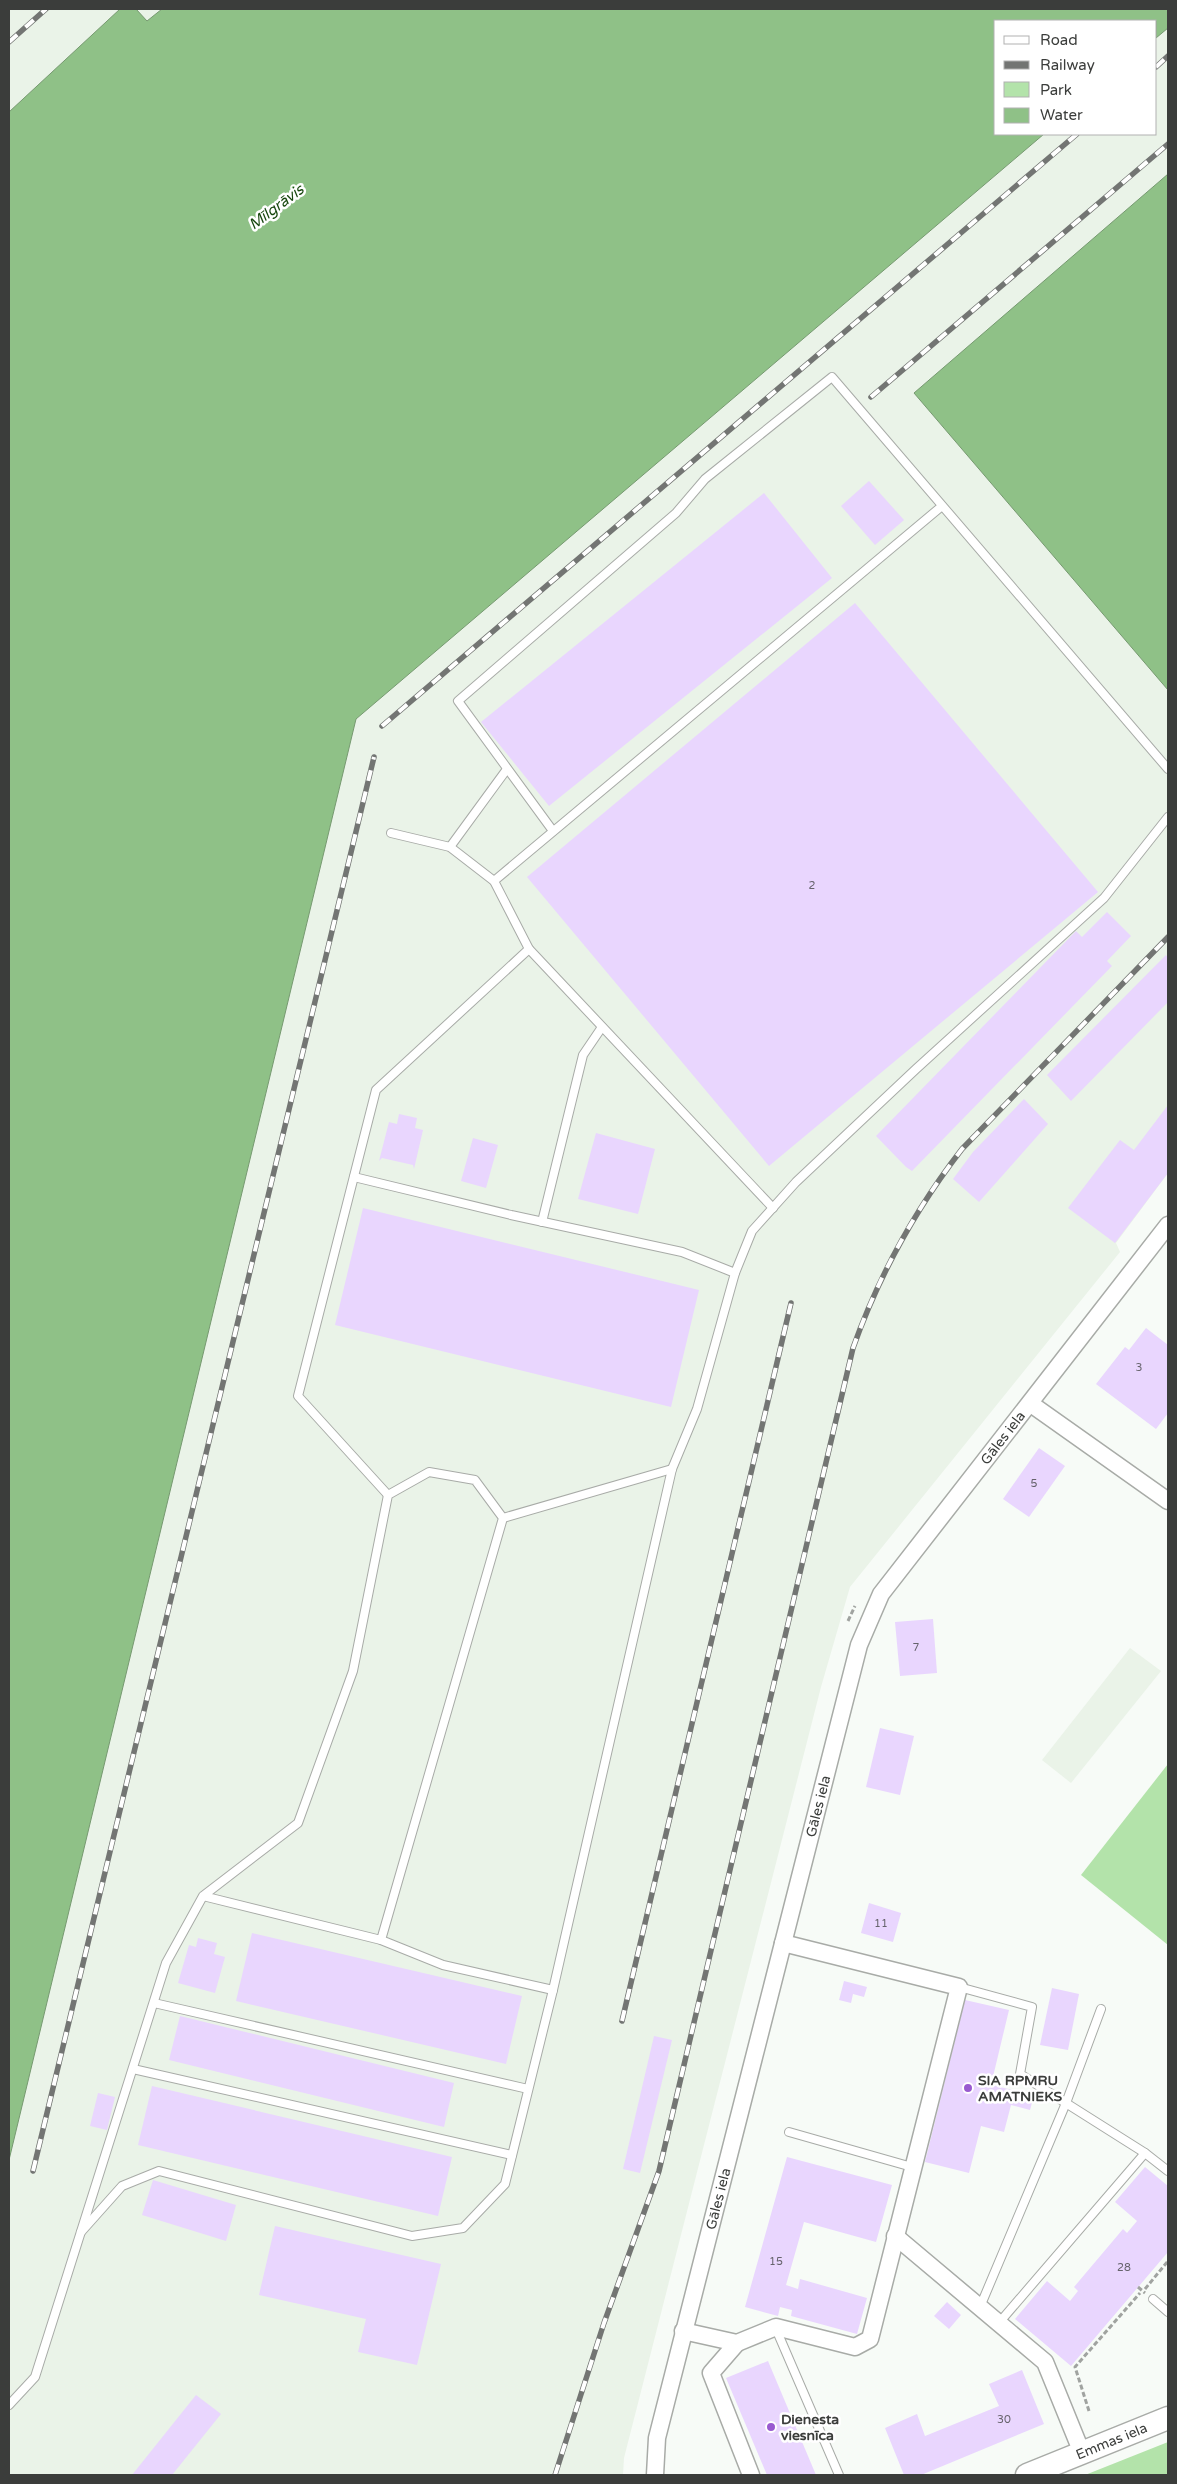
<svg xmlns="http://www.w3.org/2000/svg" width="1177" height="2484" viewBox="0 0 1177 2484" font-family="'Varela Round',sans-serif">
<style>
.built{fill:#eaf3e8}
.green{fill:#b3e3aa}
.water{fill:#8fc187;stroke:#769970}
.building{fill:#e9d6fe}
.lines{fill:none;stroke-linecap:round;stroke-linejoin:round}
.lane-casing{stroke:#a8aba7;stroke-width:10}
.street-casing{stroke:#a8aba7;stroke-width:19}
.secondary-casing{stroke:#a8aba7;stroke-width:25}
.path{stroke:#a0a3a0;stroke-width:3;stroke-dasharray:5 2.5;stroke-linecap:butt}
.lane{stroke:#fff;stroke-width:8}
.street{stroke:#fff;stroke-width:16}
.secondary{stroke:#fff;stroke-width:22}
.rail-casing{stroke:#737573;stroke-width:5.5}
.rail{stroke:#fff;stroke-width:4;stroke-dasharray:11;stroke-linecap:butt}
.poi-dot{fill:#995ad0;stroke:#fff;stroke-width:2}
.labels{text-anchor:middle;stroke-width:5;stroke-linejoin:round;paint-order:stroke}
.number-label{font-size:11px;fill:#66636c}
.street-label{font-size:14px;fill:#3b3d3b;stroke:#fff}
.poi-label{font-size:14px;font-weight:bold;fill:#3b3d3b;stroke:#fff;text-anchor:start}
.water-label{font-size:15px;font-style:italic;fill:#17470e;stroke:#fff}
</style>
<rect width="100%" height="100%" fill="#f7fbf7"/>
<g class="built">
<path d="M9 9H120L9 112Z"/>
<path d="M136 9H162L147 21Z"/>
<path d="M1168 28V174L914 393 1168 690V1173L1116 1243 1120 1252 850 1587 821 1687 624 2458 623 2475H9V2160L356 719 1044 134H1156V38Z"/>
<path d="M1130 1648 1161 1671 1071 1783 1042 1760Z"/>
</g>
<g class="green">
<path d="M1168 1764V1945L1081 1875Z"/>
<path d="M1168 2442V2475H1085Z"/>
</g>
<g class="water">
<path d="M120 9H136L147 21 162 9H1168V28L1156 38V21H996V134H1044L356 719 9 2160V112Z"/>
<path d="M1168 174V690L914 393Z"/>
</g>
<g class="building">
<path d="M869 481 904 520 875 545 841 506Z"/>
<path d="M764 493 832 578 549 806 481 722Z"/>
<path d="M855 603 1098 892 769 1166 527 877Z"/>
<path d="M1107 912 1131 936 1107 961 1112 966 912 1171 906 1167 876 1136 1076 931 1082 937Z"/>
<path d="M1166 955 1168 958V1002L1071 1101 1047 1075Z"/>
<path d="M1024 1099 1048 1124 979 1202 953 1179 973 1152Z"/>
<path d="M1168 1105V1173L1115 1243 1068 1208 1120 1140 1134 1150Z"/>
<path d="M399 1114 417 1118 415 1128 423 1130 414 1169 413 1165 382 1158 379 1161 389 1122 397 1124Z"/>
<path d="M596 1133 655 1149 638 1214 578 1199Z"/>
<path d="M473 1138 498 1145 486 1188 461 1181Z"/>
<path d="M363 1208 699 1290 671 1407 335 1325Z"/>
<path d="M1146 1328 1168 1345V1413L1156 1429 1096 1384 1125 1347 1129 1350Z"/>
<path d="M1039 1448 1065 1466 1029 1517 1003 1499Z"/>
<path d="M933 1619 937 1673 900 1676 895 1622Z"/>
<path d="M880 1728 914 1736 900 1795 866 1787Z"/>
<path d="M869 1903 901 1913 893 1942 861 1933Z"/>
<path d="M252 1933 522 1996 506 2064 236 2001Z"/>
<path d="M198 1938 217 1943 214 1954 225 1957 215 1993 178 1983 189 1945 196 1947Z"/>
<path d="M844 1981 867 1987 864 1997 853 1994 851 2003 839 2000Z"/>
<path d="M1052 1988 1079 1994 1068 2050 1040 2045Z"/>
<path d="M965 2000 1009 2010 991 2085 1034 2095 1030 2110 1011 2105 1004 2132 981 2126 969 2173 925 2162Z"/>
<path d="M180 2016 454 2083 444 2127 169 2060Z"/>
<path d="M654 2036 672 2040 640 2173 623 2169Z"/>
<path d="M152 2086 452 2157 438 2216 138 2145Z"/>
<path d="M98 2093 115 2097 107 2130 90 2126Z"/>
<path d="M787 2157 892 2185 876 2242 804 2222 786 2285 798 2289 800 2279 867 2298 857 2334 791 2316 792 2310 780 2307 778 2316 745 2307Z"/>
<path d="M1145 2167 1168 2186V2252L1071 2366 1015 2319 1047 2281 1070 2301 1078 2291 1074 2287 1123 2229 1127 2233 1137 2221 1115 2202Z"/>
<path d="M153 2180 236 2205 226 2241 142 2215Z"/>
<path d="M275 2226 441 2264 417 2365 358 2352 366 2319 259 2295Z"/>
<path d="M947 2302 961 2315 949 2329 934 2316Z"/>
<path d="M768 2361 816 2475H767L726 2378Z"/>
<path d="M1022 2370 1044 2424 921 2475H904L885 2428 917 2414 925 2436 999 2406 989 2384Z"/>
<path d="M196 2395 221 2414 172 2475H132Z"/>
</g>
<g class="lines">
<defs>
<g id="lane">
<path d="M553 831 458 701 676 513 705 479 832 377 1168 769"/>
<path d="M391 833 450 847 494 881"/>
<path d="M450 847 507 769"/>
<path d="M529 949 773 1208"/>
<path d="M354 1177 511 1215 682 1252 735 1273"/>
<path d="M542 1222 583 1055 602 1027"/>
<path d="M388 1495 298 1396 376 1090 529 949 494 881 942 506"/>
<path d="M503 1518 672 1469"/>
<path d="M381 1940 443 1965 553 1990"/>
<path d="M959 1987 1032 2007 1020 2074 1145 2153 1168 2171"/>
<path d="M154 2003 528 2089"/>
<path d="M133 2069 512 2155"/>
<path d="M789 2132 912 2167"/>
<path d="M81 2232 122 2186 159 2171 412 2236 463 2228 505 2184 553 1990 672 1469 697 1409 735 1273 752 1231 796 1182 916 1069 1104 898 1168 817"/>
<path d="M1153 2299 1168 2312"/>
<path d="M980 2307 1066 2103 1101 2009"/>
<path d="M998 2324 1145 2153"/>
<path d="M776 2329 839 2475"/>
<path d="M9 2405 35 2377 166 1963 203 1896 298 1823 353 1671 388 1495 429 1472 475 1480 503 1518 381 1940 203 1896"/>
</g>
<g id="street">
<path d="M1031 1404 1168 1501"/>
<path d="M895 2236 1045 2362 1082 2453"/>
<path d="M683 2331 737 2343 776 2327 855 2347 870 2339 959 1987 783 1943"/>
<path d="M737 2343 711 2373 751 2475"/>
<path id="s1" d="M655 2475 657 2438 859 1645 881 1594 1168 1225"/>
</g>
<g id="secondary">
<path id="s2" d="M1027 2475 1168 2418"/>
</g>
</defs>
<use href="#lane" class="lane-casing"/>
<use href="#street" class="street-casing"/>
<use href="#secondary" class="secondary-casing"/>
<g class="path">
<path d="M848 1621 855 1606"/>
<path d="M1138 2287 1145 2293"/>
<path d="M1145 2289 1168 2261"/>
<path d="M1089 2411 1075 2367 1140 2293"/>
</g>
<use href="#lane" class="lane"/>
<use href="#street" class="street"/>
<use href="#secondary" class="secondary"/>
<defs>
<g id="rail">
<path d="M9 42 46 9"/>
<path d="M1156 67 1168 56"/>
<path d="M871 397 1168 144"/>
<path d="M382 726 1077 134"/>
<path d="M622 2021 791 1303"/>
<path d="M33 2171 374 757"/>
<path d="M555 2475 604 2323 659 2171 853 1348C879 1275 914 1211 962 1149L1168 937"/>
</g>
</defs>
<use href="#rail" class="rail-casing"/>
<use href="#rail" class="rail"/>
</g>
<g class="poi-dot">
<circle cx="968" cy="2088" r="5"/>
<circle cx="771" cy="2427" r="5"/>
</g>
<g class="labels">
<g class="number-label">
<text x="812" y="889">2</text>
<text x="1139" y="1371">3</text>
<text x="1034" y="1487">5</text>
<text x="916" y="1651">7</text>
<text x="881" y="1927">11</text>
<text x="776" y="2265">15</text>
<text x="1124" y="2271">28</text>
<text x="1004" y="2423">30</text>
</g>
<g class="street-label">
<text dy="5" stroke="none"><textPath href="#s1" startOffset="1109">Gāles iela</textPath></text>
<text dy="5" stroke="none"><textPath href="#s1" startOffset="689">Gāles iela</textPath></text>
<text dy="5" stroke="none"><textPath href="#s1" startOffset="284">Gāles iela</textPath></text>
<text dy="5" stroke="none"><textPath href="#s2" startOffset="91">Emmas iela</textPath></text>
</g>
<g class="poi-label">
<text x="978" y="2085">SIA RPMRU<tspan x="978" dy="16">AMATNIEKS</tspan></text>
<text x="781" y="2424">Dienesta<tspan x="781" dy="16">viesnīca</tspan></text>
</g>
<g class="water-label">
<text transform="translate(276 207) rotate(-37)" y="5">Mīlgrāvis</text>
</g>
</g>
<rect width="1177" height="2484" fill="none" stroke="#3b3d3b" stroke-width="20"/>
<rect x="994" y="20" width="162" height="115" fill="#ffffff" stroke="#b1b1b1"/>
<rect x="1004" y="36" width="25" height="8" fill="#ffffff" stroke="#b1b1b1"/>
<text x="1040" y="45" font-size="15" fill="#3b3d3b">Road</text>
<rect x="1004" y="61" width="25" height="8" fill="#737573" stroke="#b1b1b1"/>
<text x="1040" y="70" font-size="15" fill="#3b3d3b">Railway</text>
<rect x="1004" y="82" width="25" height="15" fill="#b3e3aa" stroke="#b1b1b1"/>
<text x="1040" y="95" font-size="15" fill="#3b3d3b">Park</text>
<rect x="1004" y="108" width="25" height="15" fill="#8fc187" stroke="#b1b1b1"/>
<text x="1040" y="120" font-size="15" fill="#3b3d3b">Water</text>
</svg>
